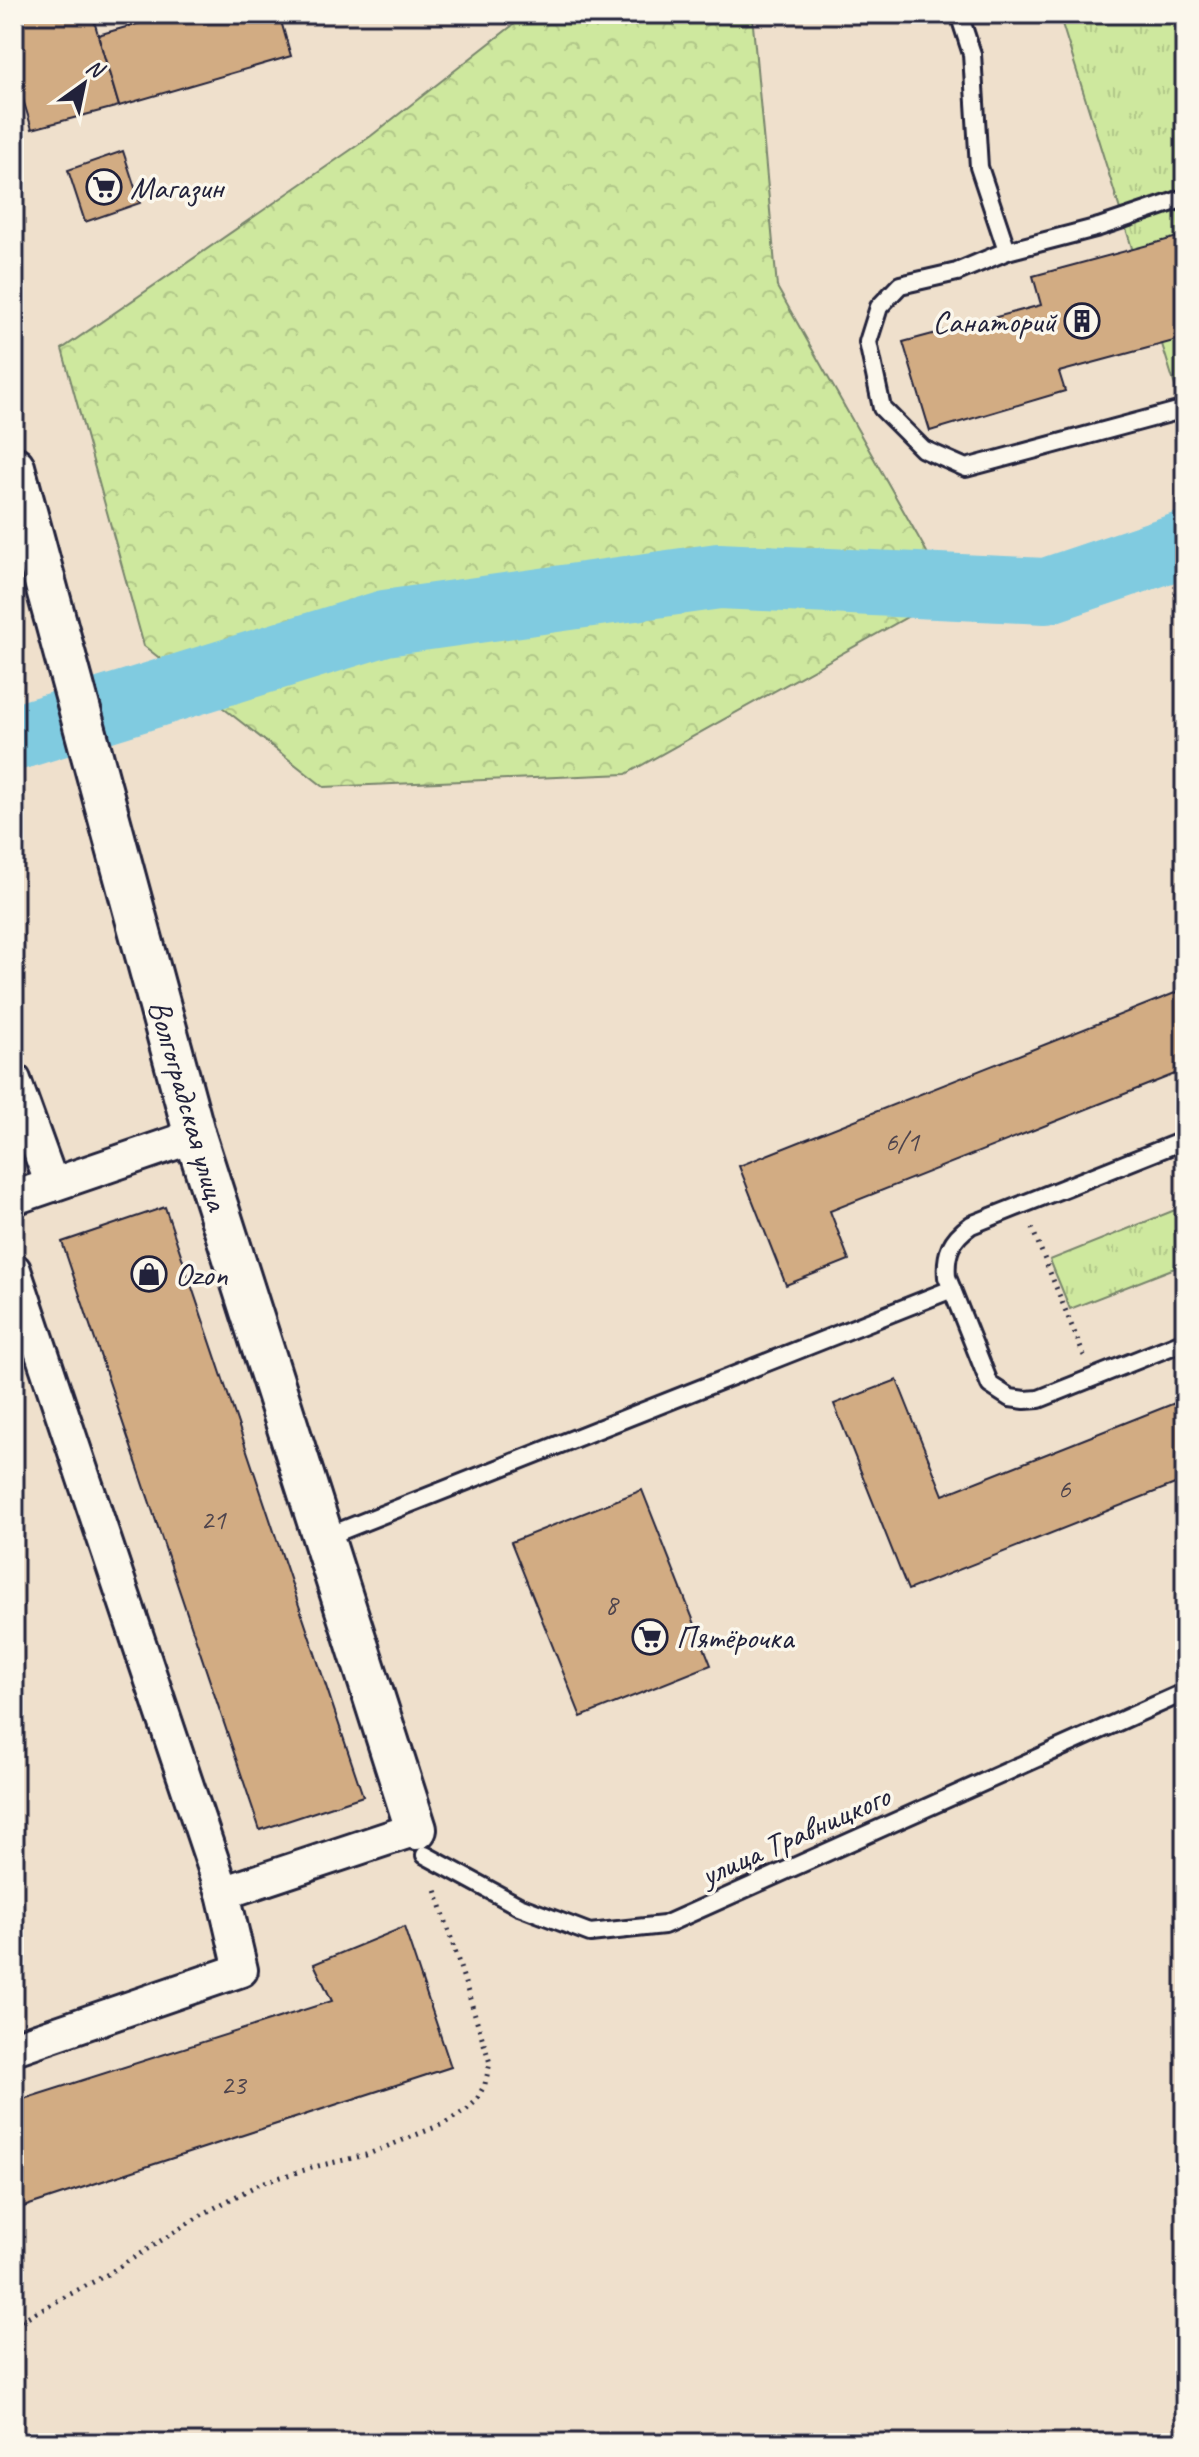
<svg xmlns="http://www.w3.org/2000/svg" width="1199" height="2457" viewBox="0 0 1199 2457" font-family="Caveat,sans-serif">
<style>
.forest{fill:url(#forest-crowns);stroke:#78856c;stroke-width:2}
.park{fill:url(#park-tufts);stroke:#78856c;stroke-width:2}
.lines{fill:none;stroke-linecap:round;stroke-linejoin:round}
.river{stroke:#80cbe0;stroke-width:66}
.building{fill:#d2ac83;stroke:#22223b;stroke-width:2}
.service-casing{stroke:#22223b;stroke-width:22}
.minor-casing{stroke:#22223b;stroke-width:38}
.tertiary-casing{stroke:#22223b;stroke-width:46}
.path{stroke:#22223b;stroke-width:5;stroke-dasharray:2 6;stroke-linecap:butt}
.service{stroke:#fbf7ec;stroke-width:16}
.minor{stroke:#fbf7ec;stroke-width:32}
.tertiary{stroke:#fbf7ec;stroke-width:40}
.labels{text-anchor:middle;stroke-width:7;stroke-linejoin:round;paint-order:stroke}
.number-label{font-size:28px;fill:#4e444d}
.poi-label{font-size:32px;fill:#22223b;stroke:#fbf7ec;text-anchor:start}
.street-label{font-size:32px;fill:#22223b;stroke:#fbf7ec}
</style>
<defs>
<pattern id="forest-crowns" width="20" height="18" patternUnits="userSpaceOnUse" patternTransform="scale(2)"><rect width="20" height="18" fill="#cee89e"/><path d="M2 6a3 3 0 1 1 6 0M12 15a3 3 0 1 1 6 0" fill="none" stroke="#b1c789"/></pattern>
<pattern id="park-tufts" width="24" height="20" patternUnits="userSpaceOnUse" patternTransform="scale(2)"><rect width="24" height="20" fill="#cee89e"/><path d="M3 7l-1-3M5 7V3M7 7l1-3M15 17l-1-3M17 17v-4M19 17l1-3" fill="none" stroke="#b1c789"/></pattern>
</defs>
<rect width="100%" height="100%" fill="#efe0cc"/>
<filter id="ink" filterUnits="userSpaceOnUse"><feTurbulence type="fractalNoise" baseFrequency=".0125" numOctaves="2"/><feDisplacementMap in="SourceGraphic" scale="16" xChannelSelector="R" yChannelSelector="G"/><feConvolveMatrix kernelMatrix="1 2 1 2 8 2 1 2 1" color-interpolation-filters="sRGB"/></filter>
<g filter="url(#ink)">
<path class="forest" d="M527 14H752L777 287 950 593 626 774 324 787 144 646 62 349 371 136Z"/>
<g class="park">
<path d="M1059 14H1185V418Z"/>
<path d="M1185 1206V1264L1070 1309 1050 1260Z"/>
</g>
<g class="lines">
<path class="river" d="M14 738 385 623 719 576 1046 591 1185 544"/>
</g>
<g class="building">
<path d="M14 14H92L119 106 32 129 14 70Z"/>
<path d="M172 14H279L291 56 119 106 98 35Z"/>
<path d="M123 151 140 203 85 222 68 170Z"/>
<path d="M1185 235V338L1059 372 1065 391 930 431 903 342 1041 305 1033 276Z"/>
<path d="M1185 989V1070L830 1211 849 1260 786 1285 739 1166Z"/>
<path d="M165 1207 363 1796 260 1830 62 1242Z"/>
<path d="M897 1380 943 1495 1185 1399V1480L908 1590 834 1404Z"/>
<path d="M642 1490 711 1665 581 1717 511 1542Z"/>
<path d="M404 1927 451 2067 14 2210V2102L332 2001 314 1964Z"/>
</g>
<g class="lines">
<defs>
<g id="service">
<path d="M959 14 972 54 979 167 1007 251"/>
<path d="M1185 198 1099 227 1007 251 957 272 900 285 879 307 868 342 882 408 923 449 966 468 1185 409"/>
<path d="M1185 1140 971 1225C951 1239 945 1253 947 1277L990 1385 1010 1398 1025 1400 1039 1399 1185 1341"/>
<path d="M323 1538 952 1289"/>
<path d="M425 1855 519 1906 590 1933 664 1925 1185 1692"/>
</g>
<g id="minor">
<path d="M14 1080 52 1185"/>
<path d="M14 1198 195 1136"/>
<path d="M14 1270 223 1893"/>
<path d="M14 2048 241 1970 223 1893 416 1829"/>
</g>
<path id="tertiary" d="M14 467 195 1136 416 1829"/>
</defs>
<use href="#service" class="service-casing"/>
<use href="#minor" class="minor-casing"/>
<use href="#tertiary" class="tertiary-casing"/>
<g class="path">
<path d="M1032 1228 1084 1356"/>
<path d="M14 2324 108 2274 203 2214 261 2183 318 2166 366 2155 443 2124 465 2111 476 2101 485 2084 490 2063 436 1890"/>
</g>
<use href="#service" class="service"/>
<use href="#minor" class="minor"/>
<use href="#tertiary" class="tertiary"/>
</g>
</g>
<defs>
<symbol id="supermarket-ring" viewBox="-11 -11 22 22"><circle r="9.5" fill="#fbf7ec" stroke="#22223b" stroke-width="1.5"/><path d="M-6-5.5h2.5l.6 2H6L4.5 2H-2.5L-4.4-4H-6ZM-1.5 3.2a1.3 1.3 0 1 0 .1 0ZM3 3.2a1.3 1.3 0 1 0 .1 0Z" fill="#22223b"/></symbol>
<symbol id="building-ring" viewBox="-11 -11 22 22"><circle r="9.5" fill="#fbf7ec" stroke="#22223b" stroke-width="1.5"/><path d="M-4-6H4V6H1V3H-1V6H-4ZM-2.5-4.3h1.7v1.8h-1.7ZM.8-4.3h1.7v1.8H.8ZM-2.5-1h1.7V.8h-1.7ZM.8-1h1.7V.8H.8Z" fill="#22223b"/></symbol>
<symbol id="shop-ring" viewBox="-11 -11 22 22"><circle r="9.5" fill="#fbf7ec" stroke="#22223b" stroke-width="1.5"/><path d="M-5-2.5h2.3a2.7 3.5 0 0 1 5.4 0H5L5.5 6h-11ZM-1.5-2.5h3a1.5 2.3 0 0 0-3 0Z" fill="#22223b"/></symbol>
</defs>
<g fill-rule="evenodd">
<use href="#supermarket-ring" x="84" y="167" width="40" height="40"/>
<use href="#building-ring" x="1062" y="301" width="40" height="40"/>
<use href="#shop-ring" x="129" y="1254" width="40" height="40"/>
<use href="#supermarket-ring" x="630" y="1617" width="40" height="40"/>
</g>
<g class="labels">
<g class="number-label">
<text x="902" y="1151">6/1</text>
<text x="1064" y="1498">6</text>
<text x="213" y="1529">21</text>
<text x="611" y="1614">8</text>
<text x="233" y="2094">23</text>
</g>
<g class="poi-label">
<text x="130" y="198">Магазин</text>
<text x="1056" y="332" text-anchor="end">Санаторий</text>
<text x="175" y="1285">Ozon</text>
<text x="676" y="1648">Пятёрочка</text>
</g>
<g class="street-label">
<text transform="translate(189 1105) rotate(74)" y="11">Волгоградская улица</text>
<text transform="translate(795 1835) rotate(-24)" y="11">улица Травницкого</text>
</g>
</g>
<rect width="1199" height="2457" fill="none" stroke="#fbf7ec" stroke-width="48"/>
<rect x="24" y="24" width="1151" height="2409" fill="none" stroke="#22223b" stroke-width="3" filter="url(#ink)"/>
<g transform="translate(84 84) rotate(33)" stroke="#fbf7ec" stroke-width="6" paint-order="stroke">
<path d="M0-6L14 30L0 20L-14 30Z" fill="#22223b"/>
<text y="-12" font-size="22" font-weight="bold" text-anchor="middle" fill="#22223b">N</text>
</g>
</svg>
